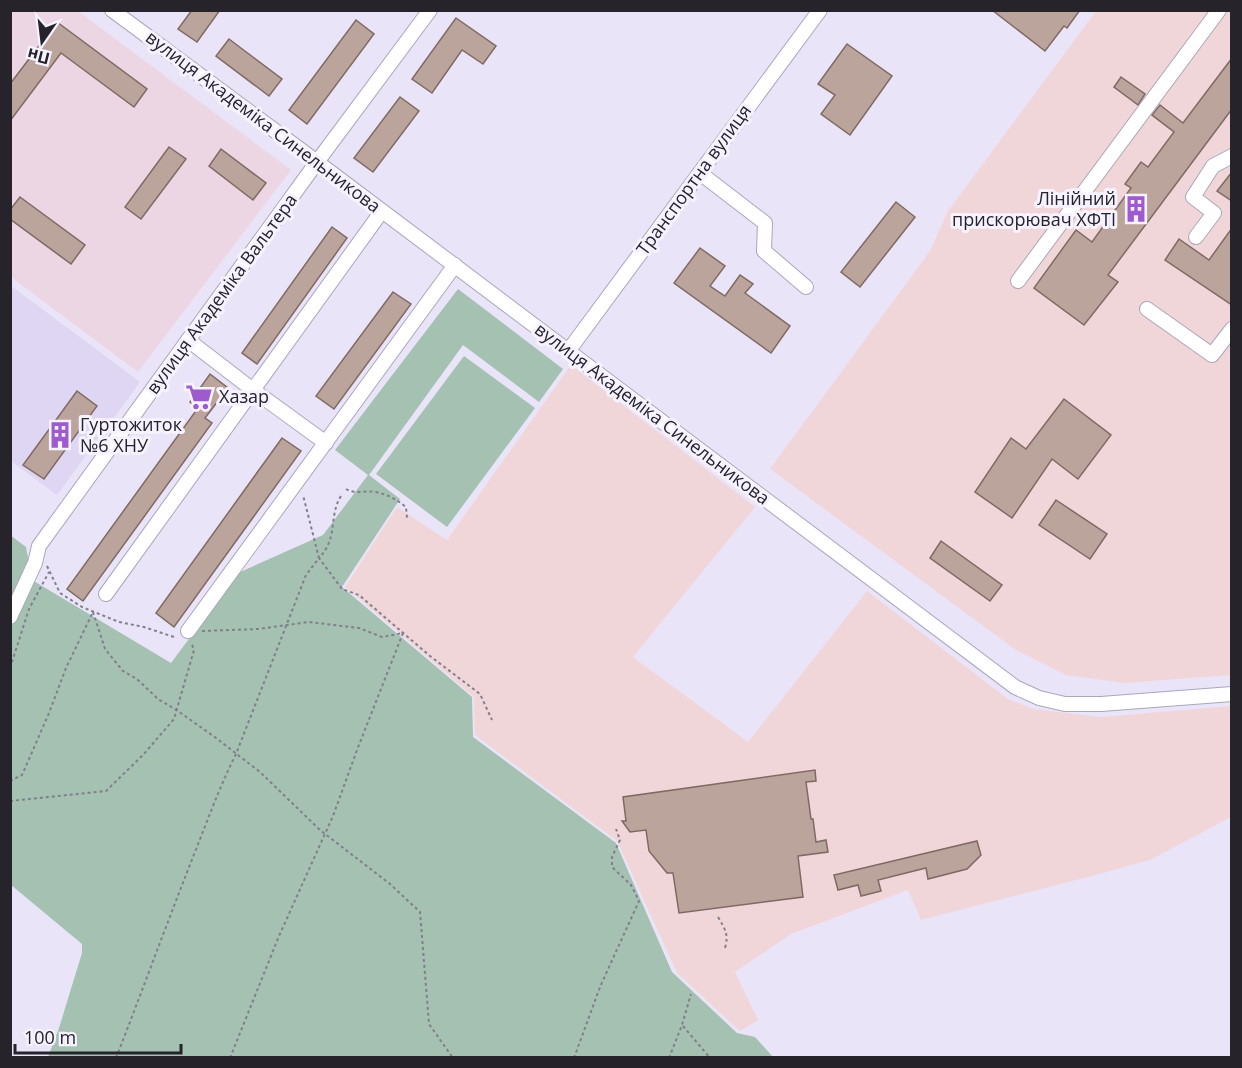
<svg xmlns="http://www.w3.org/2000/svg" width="1242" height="1068" viewBox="0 0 1242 1068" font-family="'Open Sans',sans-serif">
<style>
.built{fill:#ded6f2}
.industrial{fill:#f1d6d9}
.medical{fill:#ecd6e4}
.green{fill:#a4c1b2}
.building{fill:#baa49c;stroke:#7f6a63;stroke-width:1.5}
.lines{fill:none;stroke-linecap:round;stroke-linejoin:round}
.minor-casing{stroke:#aba6ba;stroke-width:16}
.path{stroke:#827e8c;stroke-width:2;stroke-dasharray:3 3;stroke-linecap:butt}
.minor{stroke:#fff;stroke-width:14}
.labels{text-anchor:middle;stroke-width:6;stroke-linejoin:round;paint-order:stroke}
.street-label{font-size:18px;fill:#26232b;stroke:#f6f2ff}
.poi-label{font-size:18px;fill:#26232b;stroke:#f6f2ff;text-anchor:start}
</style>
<rect width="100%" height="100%" fill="#eae4f9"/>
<path class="built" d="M11 286 140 382 57 495 11 461Z"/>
<g class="industrial">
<path d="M1096 11H1231V675L1124 683 1066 675 1016 650 770 469 930 251 948 211Z"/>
<path d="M571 365 755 507 633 657 748 742 867 591 1008 699 1033 709 1101 717 1231 706V817L1150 860 1088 877 921 920 908 890 791 934 735 972 758 1020 740 1031 677 973 617 841 475 735 474 697 345 587 397 507 447 540Z"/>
</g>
<path class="medical" d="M13 11H78L291 170 138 372 11 277 10 14Z"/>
<g class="green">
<path d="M458 289 563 369 539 402 463 345 369 475 400 499 342 587 472 697 473 737 616 843 672 972 737 1033 755 1037 773 1057H48L59 1028 82 953V944L11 885 10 535 26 547 32 580 171 663 238 573 323 535 368 475 335 450Z"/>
<path d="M464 356 535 408 447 527 376 474Z"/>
</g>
<g class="building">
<path d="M192 10H220L197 42 178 29Z"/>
<path d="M992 10H1080L1067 28 1064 26 1045 51Z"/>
<path d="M456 18 496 46 483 64 462 50 432 93 412 79Z"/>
<path d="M356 20 374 34 307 124 289 110Z"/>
<path d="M57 22 147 89 134 107 61 53 10 121V84Z"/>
<path d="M229 39 282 79 269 96 216 56Z"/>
<path d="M847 44 892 76 850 135 821 114 835 95 818 84Z"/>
<path d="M1232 58V109L1108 275 1118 282 1084 325 1034 288 1076 230 1092 242 1131 188 1125 184 1141 162 1148 167 1174 132 1152 115 1160 105 1183 123Z"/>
<path d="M1121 77 1145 94 1138 105 1114 87Z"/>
<path d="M400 97 419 111 373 172 354 158Z"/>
<path d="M169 147 186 159 141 219 125 207Z"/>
<path d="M221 149 266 183 253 200 209 166Z"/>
<path d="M1232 172V201L1217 191Z"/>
<path d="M20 197 85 245 71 264 10 219V210Z"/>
<path d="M896 202 915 217 860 287 841 272Z"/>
<path d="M332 227 347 238 257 364 242 353Z"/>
<path d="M1232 228V305L1165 260 1179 239 1209 260Z"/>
<path d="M700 248 725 266 710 286 725 296 740 275 753 284 745 293 790 326 771 353 674 283Z"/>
<path d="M393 292 411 304 334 409 316 396Z"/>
<path d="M210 374 228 388 205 418 212 423 83 601 67 589 198 408 190 402Z"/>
<path d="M77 391 97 406 44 479 23 465Z"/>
<path d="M1064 399 1111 435 1078 479 1052 459 1012 518 975 492 1011 438 1026 449Z"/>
<path d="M282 438 301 451 174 627 156 613Z"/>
<path d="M1056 500 1107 534 1090 559 1039 525Z"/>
<path d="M941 541 1002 585 990 601 930 558Z"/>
<path d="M815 770 816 781 806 782 811 819H813L816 842 826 840 828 852 798 856 803 897 679 913 673 873H667L649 851 646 830 630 832 622 821H626L623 797Z"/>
<path d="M977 841 981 855 967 869 928 879 926 868 878 880 881 891 861 896 858 885 838 890 834 875Z"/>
</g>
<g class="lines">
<defs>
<g id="minor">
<path d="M112 10 317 162 1015 687 1039 698 1065 704H1101L1232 694"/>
<path d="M700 173 765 223 764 251 806 287"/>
<path d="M1196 237 1214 213 1193 197 1213 166 1232 156"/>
<path d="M1018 281 1219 10"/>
<path d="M1147 309 1212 355 1232 329"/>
<path d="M188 340 253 390 326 443"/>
<path d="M569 350 820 10"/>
<path d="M106 594 382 211"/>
<path d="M10 617 35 563 39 546 317 162 430 10"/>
<path d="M188 631 455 265"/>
</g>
</defs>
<use href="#minor" class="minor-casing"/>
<g class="path">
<path d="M346 489C356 495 365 490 375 492 387 494 396 499 406 507L407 518"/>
<path d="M341 496C328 517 339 537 319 558L342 589 359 595 430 656 480 694 492 720"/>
<path d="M47 566 60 593 82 607 119 622 144 627 174 637 176 636"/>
<path d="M93 612 105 649 123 671 137 679 158 699 178 711 216 738 260 772 320 830 390 884 420 912 429 1024 453 1058"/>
<path d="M202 631 258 629 309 622 359 628 382 637 403 633"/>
<path d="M10 668 29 609 49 572"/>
<path d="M10 781 22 775 49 713 66 668 93 612"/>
<path d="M10 801 106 791 143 755 174 719 194 650 191 642"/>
<path d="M718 917C725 929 729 934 725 948"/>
<path d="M683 1026 710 1058"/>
<path d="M116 1058C143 989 168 920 195 852 208 819 220 786 236 754L306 575 319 558 303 495"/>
<path d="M230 1058 279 936 333 816 357 750 403 633"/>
<path d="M574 1058 600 987 639 901 631 885 612 867V857L620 840 616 829"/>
<path d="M669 1058 682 1025 691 994"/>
</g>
<use href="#minor" class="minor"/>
</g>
<defs>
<symbol id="building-bare" viewBox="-9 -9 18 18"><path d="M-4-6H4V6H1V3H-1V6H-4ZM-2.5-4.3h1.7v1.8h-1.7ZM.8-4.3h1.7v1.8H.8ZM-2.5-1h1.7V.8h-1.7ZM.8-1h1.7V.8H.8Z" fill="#9e5acf" stroke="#f6f2ff" stroke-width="2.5" paint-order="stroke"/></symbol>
<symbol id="supermarket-bare" viewBox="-9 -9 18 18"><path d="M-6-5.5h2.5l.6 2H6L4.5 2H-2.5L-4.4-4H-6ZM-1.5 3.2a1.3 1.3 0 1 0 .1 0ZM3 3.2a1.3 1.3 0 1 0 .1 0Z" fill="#9e5acf" stroke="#f6f2ff" stroke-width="2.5" paint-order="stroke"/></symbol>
</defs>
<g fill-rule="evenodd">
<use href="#building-bare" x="1117" y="190" width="38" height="38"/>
<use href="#supermarket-bare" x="180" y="378" width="38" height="38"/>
<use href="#building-bare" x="41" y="416" width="38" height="38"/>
</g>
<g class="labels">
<g class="street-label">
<text transform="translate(263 122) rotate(37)" y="6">вулиця Академіка Синельникова</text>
<text transform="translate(694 180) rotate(-54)" y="6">Транспортна вулиця</text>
<text transform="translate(222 294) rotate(-54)" y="6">вулиця Академіка Вальтера</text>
<text transform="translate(652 414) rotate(37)" y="6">вулиця Академіка Синельникова</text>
</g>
<g class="poi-label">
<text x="1116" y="205" text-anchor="end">Лінійний<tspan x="1116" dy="21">прискорювач ХФТІ</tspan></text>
<text x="219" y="403">Хазар</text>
<text x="80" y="431">Гуртожиток<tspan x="80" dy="21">№6 ХНУ</tspan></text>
</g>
</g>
<rect width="1242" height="1068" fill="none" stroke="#26232b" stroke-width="24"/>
<g transform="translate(42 42) rotate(194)" stroke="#f6f2ff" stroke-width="4.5" paint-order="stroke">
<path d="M0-4.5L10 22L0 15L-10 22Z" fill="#26232b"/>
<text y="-9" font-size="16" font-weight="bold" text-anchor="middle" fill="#26232b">Пн</text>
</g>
<path d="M15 1044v9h166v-9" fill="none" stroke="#26232b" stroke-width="3"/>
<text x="24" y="1044" font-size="18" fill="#26232b" stroke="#f6f2ff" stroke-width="4.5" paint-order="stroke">100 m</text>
</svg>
